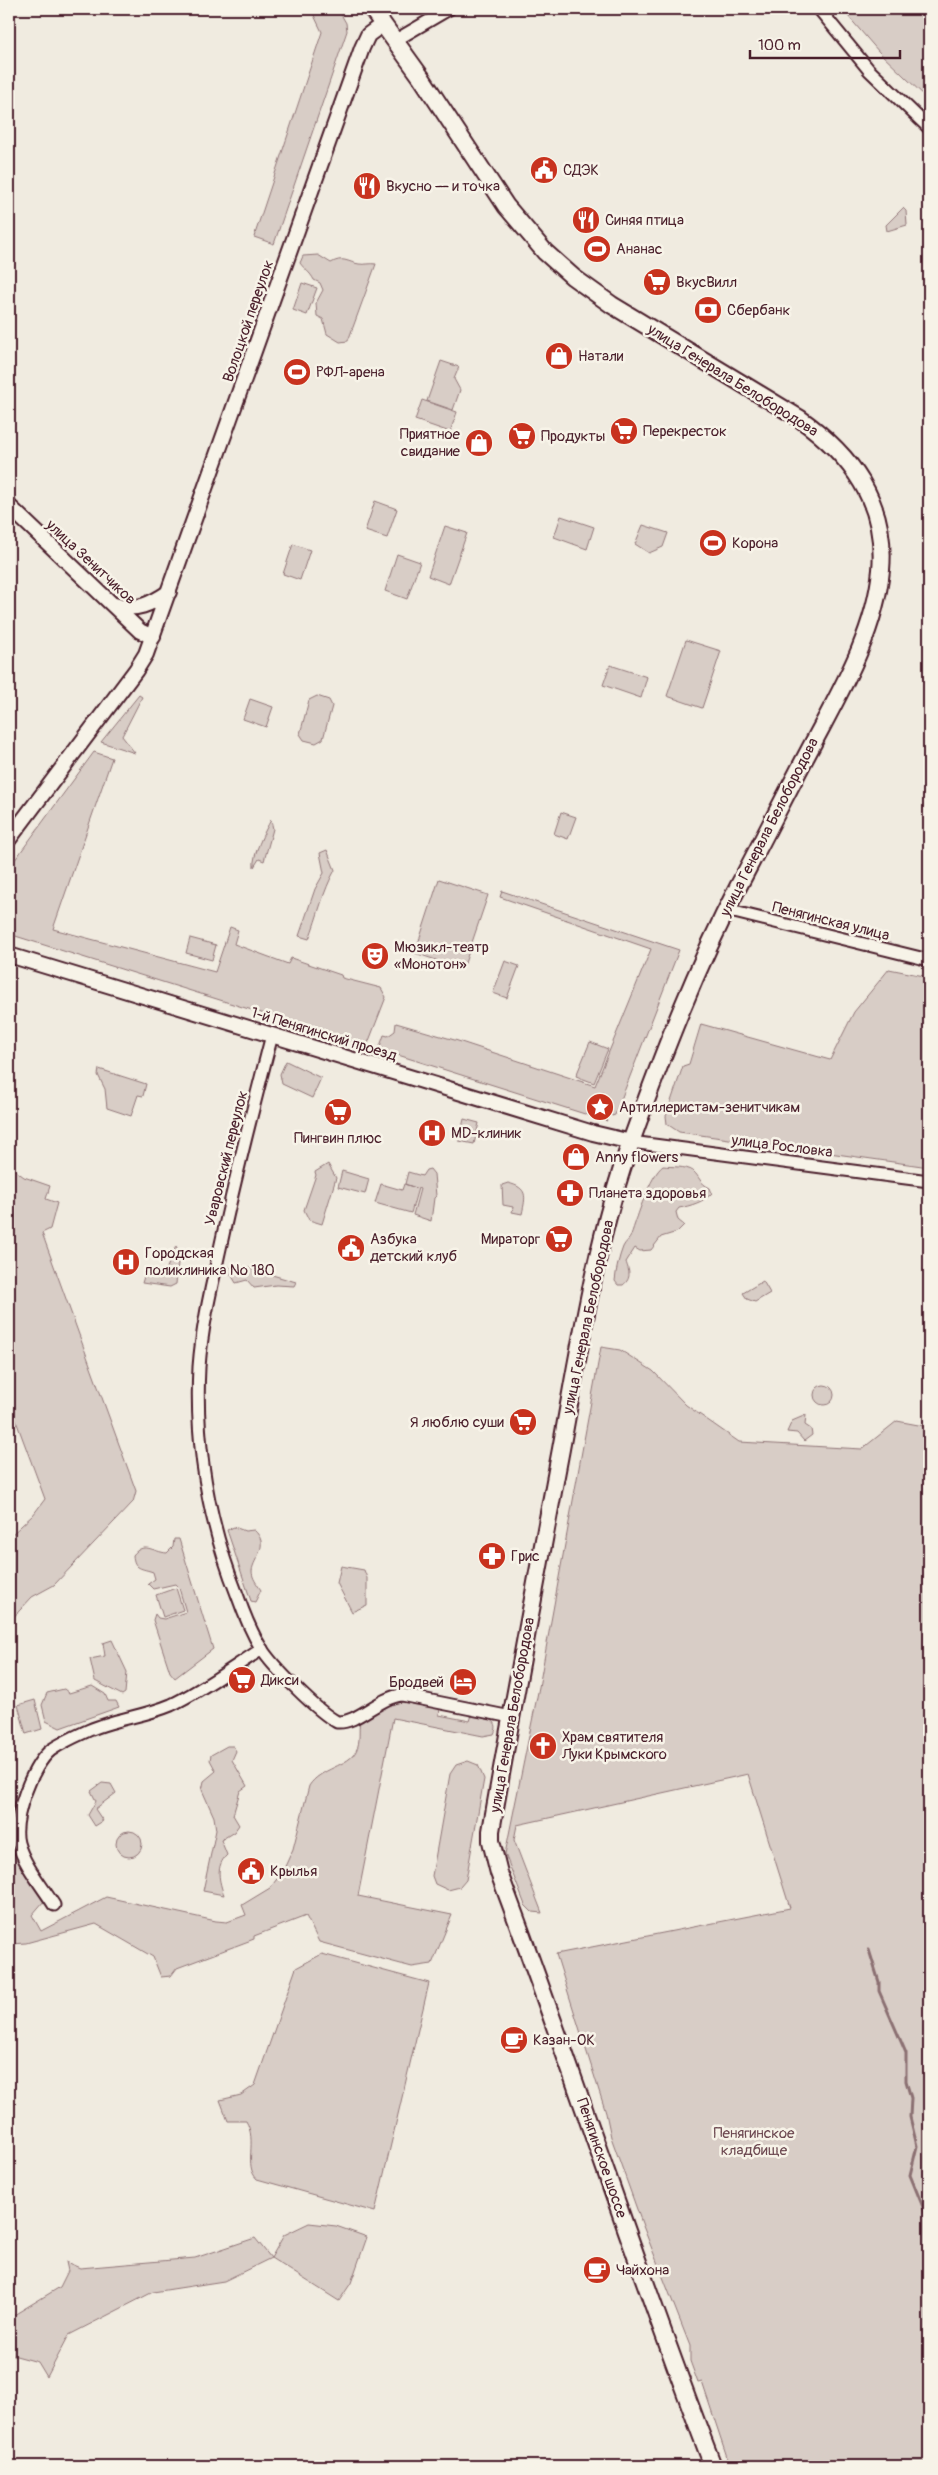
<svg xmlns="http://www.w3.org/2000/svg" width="938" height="2475" viewBox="0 0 938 2475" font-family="Pangolin,sans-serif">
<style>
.green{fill:#d8cdc6;stroke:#917678}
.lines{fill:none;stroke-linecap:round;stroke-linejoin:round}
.stream{stroke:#8b6f72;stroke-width:3}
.minor-casing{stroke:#4a1f2b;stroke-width:15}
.tertiary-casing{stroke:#4a1f2b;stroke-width:18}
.secondary-casing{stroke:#4a1f2b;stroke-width:20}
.minor{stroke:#f7f3e8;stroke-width:11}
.tertiary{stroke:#f7f3e8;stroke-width:14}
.secondary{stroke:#f7f3e8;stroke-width:16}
.labels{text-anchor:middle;stroke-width:5;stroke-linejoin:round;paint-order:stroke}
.poi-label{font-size:15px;fill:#4a1f2b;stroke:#f7f3e8;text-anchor:start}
.street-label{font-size:15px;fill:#4a1f2b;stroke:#f7f3e8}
.park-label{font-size:15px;fill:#6e4a52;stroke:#f7f3e8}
</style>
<rect width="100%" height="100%" fill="#f0ebe0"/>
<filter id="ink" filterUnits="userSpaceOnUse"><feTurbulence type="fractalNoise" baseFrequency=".02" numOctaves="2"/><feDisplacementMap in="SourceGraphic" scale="10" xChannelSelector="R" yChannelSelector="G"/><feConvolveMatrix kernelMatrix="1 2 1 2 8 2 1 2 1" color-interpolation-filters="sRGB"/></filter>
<g filter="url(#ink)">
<g class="green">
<path d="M311 9H338L346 23 347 31 274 244 254 237 322 32Z"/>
<path d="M842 9H929V100L879 52Z"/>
<path d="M903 208 906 211 907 225 887 231 886 225Z"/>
<path d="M318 255 331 263C343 256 347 262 359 264 364 265 370 263 376 264L348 341 340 342 327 334 323 319 317 316 316 303 323 290 320 283 314 280C310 272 305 270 300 263L303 256Z"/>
<path d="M302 283 317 288 307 315 293 310Z"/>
<path d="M441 361 459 367 454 379 460 390 453 410 427 401Z"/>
<path d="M422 400 457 412 450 432 415 420Z"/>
<path d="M375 501 397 509 387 538 365 531Z"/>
<path d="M561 516 594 527 587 549 554 537Z"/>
<path d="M643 525 668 533 663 547 649 553 635 544Z"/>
<path d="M445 526 467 533 449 584 428 576Z"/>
<path d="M293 544 310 550 300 580 283 574Z"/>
<path d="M397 554 420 562 407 599 385 591Z"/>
<path d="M686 640 721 651 702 708 667 696Z"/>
<path d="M610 665 647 677 641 698 603 685Z"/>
<path d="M139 695 142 697 122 736 135 753 101 742Z"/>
<path d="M317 696 329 700 332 706 323 739 316 743 304 740 300 734 309 700Z"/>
<path d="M250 699 273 707 266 727 243 719Z"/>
<path d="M94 752 112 758 53 929 215 972 230 927 238 930 234 944 288 964 291 958 341 975 342 978 381 988 386 997 367 1046 9 934V868Z"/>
<path d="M561 812 576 817 568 839 554 834Z"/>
<path d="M271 820 273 829 264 861 259 859 254 867C252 856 265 830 271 820Z"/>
<path d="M327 850 335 870C323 891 318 916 309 939L299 936 315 889 324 873 320 853Z"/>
<path d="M439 879 488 895 463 969 415 953Z"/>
<path d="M502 891 679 950 615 1115 612 1116 608 1110 611 1107 602 1092 589 1100 599 1115 602 1113 607 1121 379 1049 384 1035 388 1036 395 1031 396 1023 458 1041 595 1086 651 949 500 897Z"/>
<path d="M190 938 216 945 212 960 186 953Z"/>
<path d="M505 961 519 966 507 998 493 993Z"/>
<path d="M889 969 929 977V1167L679 1132 667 1124 666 1116 683 1066 689 1064 701 1024 830 1060 854 1012Z"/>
<path d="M590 1042 608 1049 594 1083 576 1076Z"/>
<path d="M286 1061 321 1078 312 1098 282 1084 280 1074Z"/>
<path d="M99 1069 146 1084 143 1096 138 1095 131 1116 107 1108 105 1089 98 1075Z"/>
<path d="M464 1119 479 1123 474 1144 459 1141Z"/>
<path d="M328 1164 336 1178 322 1224 309 1220 304 1210 316 1175 315 1172Z"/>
<path d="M9 1166 24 1177 50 1186 46 1199 57 1203 50 1229 42 1233 136 1491 133 1502 54 1585 32 1597 9 1622V1537L33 1515 45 1499 9 1402Z"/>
<path d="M663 1166C671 1167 686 1166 693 1171 700 1177 699 1183 710 1188L712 1193C704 1202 690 1206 679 1208L676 1212 678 1220 684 1225 677 1232 661 1237 651 1250 640 1251 635 1248 626 1262C629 1271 632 1278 623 1285H618L615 1281C616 1270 619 1257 623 1247 625 1242 630 1240 631 1235 637 1218 650 1175 663 1166Z"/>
<path d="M430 1169 434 1174 436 1196 434 1198 431 1221 413 1215 420 1189 418 1188 411 1213 375 1203 381 1184 402 1190 404 1184 416 1188 405 1184 408 1172 422 1176 426 1170Z"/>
<path d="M342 1171 369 1179 365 1194 338 1187Z"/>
<path d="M508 1183C528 1188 526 1196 522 1214L512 1212 513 1207 503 1205 502 1185Z"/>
<path d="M176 1246 179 1252 176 1284 170 1287 142 1283 146 1270 164 1275Z"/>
<path d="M235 1264 296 1282 294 1286 276 1285 254 1288 247 1280 236 1283 226 1266 232 1268Z"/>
<path d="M763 1281 770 1293 755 1302 747 1299 743 1293Z"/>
<path d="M601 1347 620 1350 653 1371 686 1405 739 1442 862 1449 897 1421 929 1427V2466H730L702 2382 698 2383 690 2361V2346L643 2226 611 2137 606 2113 556 1954 790 1908 748 1774 517 1825 514 1840 542 1913 532 1912 525 1905 505 1854 539 1687Z"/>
<circle cx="824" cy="1395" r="10"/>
<path d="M806 1415 805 1425 811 1429 812 1435 804 1441 797 1433 787 1432 792 1421Z"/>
<path d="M234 1527 245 1531 254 1530C271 1545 253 1558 252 1571 252 1578 257 1584 261 1590L255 1602 251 1601 227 1530Z"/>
<path d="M174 1539H179L213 1649 175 1678 170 1672 153 1620 155 1614 158 1618 164 1619 186 1612 179 1588 175 1584 153 1589 148 1584 155 1579 153 1572C142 1568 134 1570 133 1555 144 1541 153 1552 167 1553L173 1547Z"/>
<path d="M341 1566 364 1570 367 1578V1605L352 1612 337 1583Z"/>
<path d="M176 1588 183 1610 163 1617 156 1595Z"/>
<path d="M112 1640 127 1672 125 1693 122 1695 95 1681 90 1659 105 1656 103 1643Z"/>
<path d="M92 1686 105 1694 108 1701H116L119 1707 60 1728 46 1721 42 1705 47 1693 64 1689 69 1693Z"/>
<path d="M35 1700 42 1729 26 1734 18 1705Z"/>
<path d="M400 1700 440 1708 439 1715 470 1721 472 1715C483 1717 502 1718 494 1734L483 1736 393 1718 358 1896 452 1915 432 1964 412 1967 319 1942 306 1916 254 1936V1939L177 1968 171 1976 161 1977 153 1957 96 1924 26 1943 9 1944V1831L21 1868 44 1901 32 1915 41 1931 106 1897 216 1921 227 1922 246 1915 242 1905 270 1888 283 1871 293 1849 309 1786C320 1768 349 1766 356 1751 361 1742 358 1730 360 1720L383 1705Z"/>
<path d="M227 1746H233L236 1751 232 1760 247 1786 240 1791 233 1815 239 1825 234 1832 221 1840 227 1855C215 1866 219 1881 224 1895L203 1891 216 1830 214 1817 202 1790 204 1781 216 1771 210 1760 211 1755Z"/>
<path d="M468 1761 478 1765 484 1779 466 1880 460 1887 448 1890 435 1884 432 1876 450 1774 456 1765Z"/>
<path d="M102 1783 111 1784 116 1793 95 1809 103 1821 95 1826 88 1815 96 1801 91 1791Z"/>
<circle cx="129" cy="1844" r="13"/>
<path d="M322 1954 429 1983 375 2212 257 2179C243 2165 258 2141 246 2121H228L220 2100 241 2095 255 2085 296 1968Z"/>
<path d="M309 2223 336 2226 367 2237 351 2283 339 2301 271 2258 224 2281 153 2292 69 2335 47 2377 38 2362 9 2354V2318L60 2287 68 2271 66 2262 80 2268 195 2258 255 2238 271 2258 284 2235Z"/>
</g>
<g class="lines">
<path class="stream" d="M869 1950 879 1982V1991L906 2053V2081L911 2098 910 2117 917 2146 910 2175 929 2222"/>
<defs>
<g id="minor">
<path d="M819 9 869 70 929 128"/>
<path d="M396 40 449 9"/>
<path d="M726 910 929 960"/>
<path d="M272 1035C254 1104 236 1174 221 1244 212 1285 202 1325 199 1367 195 1445 209 1524 238 1597 244 1614 251 1632 261 1648 272 1666 318 1712 337 1722 357 1724 379 1697 402 1695L511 1717"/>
<path d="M631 1142 929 1181"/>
<path d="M54 1905C42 1886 24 1865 18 1843 12 1819 32 1765 51 1750 61 1743 74 1737 85 1732 112 1719 143 1717 171 1705 203 1690 232 1668 262 1649"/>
</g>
<g id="tertiary">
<path d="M9 506 140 631 153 637"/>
<path d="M114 605C136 612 151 604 169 592"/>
<path d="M9 839 136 670 146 654 362 48 368 35 383 24"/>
<path d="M9 955 593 1133 631 1142"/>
</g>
<path id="secondary" d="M372 9 421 77 506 206 545 252 573 277 612 305 799 418C851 455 887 502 881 570 875 633 841 690 812 745 787 792 763 840 738 887 696 968 663 1053 632 1139 596 1239 580 1345 561 1449 537 1577 513 1704 491 1831V1841L499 1873C573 2069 637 2270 713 2466"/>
</defs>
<use href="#minor" class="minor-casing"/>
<use href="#tertiary" class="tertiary-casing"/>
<use href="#secondary" class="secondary-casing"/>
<use href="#minor" class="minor"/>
<use href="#tertiary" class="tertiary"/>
<use href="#secondary" class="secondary"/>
</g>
</g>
<defs>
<symbol id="civic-disc" viewBox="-11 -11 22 22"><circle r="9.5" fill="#c8321e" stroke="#f7f3e8"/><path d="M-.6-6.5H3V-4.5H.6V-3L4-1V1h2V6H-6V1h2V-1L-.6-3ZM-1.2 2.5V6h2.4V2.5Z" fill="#fff"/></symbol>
<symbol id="restaurant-disc" viewBox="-11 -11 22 22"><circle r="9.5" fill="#c8321e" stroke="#f7f3e8"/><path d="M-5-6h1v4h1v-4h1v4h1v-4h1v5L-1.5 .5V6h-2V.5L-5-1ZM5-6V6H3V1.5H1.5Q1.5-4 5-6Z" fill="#fff"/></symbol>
<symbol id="stadium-disc" viewBox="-11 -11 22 22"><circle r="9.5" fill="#c8321e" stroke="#f7f3e8"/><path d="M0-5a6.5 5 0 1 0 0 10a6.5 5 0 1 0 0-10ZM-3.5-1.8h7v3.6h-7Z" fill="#fff"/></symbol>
<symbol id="supermarket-disc" viewBox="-11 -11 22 22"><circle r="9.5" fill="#c8321e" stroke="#f7f3e8"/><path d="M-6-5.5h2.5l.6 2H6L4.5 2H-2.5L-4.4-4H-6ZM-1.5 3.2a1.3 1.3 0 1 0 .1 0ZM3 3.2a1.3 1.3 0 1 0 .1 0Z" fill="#fff"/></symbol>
<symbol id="bank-disc" viewBox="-11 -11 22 22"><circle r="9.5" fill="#c8321e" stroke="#f7f3e8"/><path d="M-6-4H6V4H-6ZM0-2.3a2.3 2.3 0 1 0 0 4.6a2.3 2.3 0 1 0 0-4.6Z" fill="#fff"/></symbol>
<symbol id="shop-disc" viewBox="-11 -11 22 22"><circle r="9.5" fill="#c8321e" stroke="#f7f3e8"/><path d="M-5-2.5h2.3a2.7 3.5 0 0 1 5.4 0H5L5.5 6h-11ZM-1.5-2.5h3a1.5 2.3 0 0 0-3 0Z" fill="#fff"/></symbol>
<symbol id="theatre-disc" viewBox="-11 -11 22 22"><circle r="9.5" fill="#c8321e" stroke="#f7f3e8"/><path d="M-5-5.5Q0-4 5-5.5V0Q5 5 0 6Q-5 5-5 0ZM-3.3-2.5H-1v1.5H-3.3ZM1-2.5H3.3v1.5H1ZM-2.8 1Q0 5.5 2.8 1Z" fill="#fff"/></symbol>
<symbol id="sight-disc" viewBox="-11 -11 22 22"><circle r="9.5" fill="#c8321e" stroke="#f7f3e8"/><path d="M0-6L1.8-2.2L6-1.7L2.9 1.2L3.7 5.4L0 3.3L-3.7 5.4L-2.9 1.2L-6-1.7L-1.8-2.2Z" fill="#fff"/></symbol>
<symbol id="hospital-disc" viewBox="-11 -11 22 22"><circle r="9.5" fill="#c8321e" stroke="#f7f3e8"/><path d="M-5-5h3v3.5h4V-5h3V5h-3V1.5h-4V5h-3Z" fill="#fff"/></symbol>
<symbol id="pharmacy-disc" viewBox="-11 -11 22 22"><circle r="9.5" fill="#c8321e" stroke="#f7f3e8"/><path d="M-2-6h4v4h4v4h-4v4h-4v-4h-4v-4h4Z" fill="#fff"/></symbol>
<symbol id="hotel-disc" viewBox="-11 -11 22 22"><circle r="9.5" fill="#c8321e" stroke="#f7f3e8"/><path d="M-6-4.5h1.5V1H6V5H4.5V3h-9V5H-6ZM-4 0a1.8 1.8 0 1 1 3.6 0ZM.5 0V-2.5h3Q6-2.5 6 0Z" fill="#fff"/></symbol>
<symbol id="church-disc" viewBox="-11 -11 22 22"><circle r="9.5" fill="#c8321e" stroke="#f7f3e8"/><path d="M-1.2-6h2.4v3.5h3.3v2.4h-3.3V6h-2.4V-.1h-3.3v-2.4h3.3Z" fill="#fff"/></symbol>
<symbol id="cafe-disc" viewBox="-11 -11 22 22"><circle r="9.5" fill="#c8321e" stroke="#f7f3e8"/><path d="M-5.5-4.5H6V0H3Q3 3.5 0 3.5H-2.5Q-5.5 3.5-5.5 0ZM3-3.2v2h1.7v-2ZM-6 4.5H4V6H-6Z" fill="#fff"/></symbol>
</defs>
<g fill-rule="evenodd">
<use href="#civic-disc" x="528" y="154" width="32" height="32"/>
<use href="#restaurant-disc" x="351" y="170" width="32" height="32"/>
<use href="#restaurant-disc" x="570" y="204" width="32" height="32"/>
<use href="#stadium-disc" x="581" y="233" width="32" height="32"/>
<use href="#supermarket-disc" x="641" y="266" width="32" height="32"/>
<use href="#bank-disc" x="692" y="294" width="32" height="32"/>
<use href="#shop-disc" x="543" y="340" width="32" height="32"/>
<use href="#stadium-disc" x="281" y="356" width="32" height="32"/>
<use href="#supermarket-disc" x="608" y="415" width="32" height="32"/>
<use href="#supermarket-disc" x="506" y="420" width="32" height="32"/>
<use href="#shop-disc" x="463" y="427" width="32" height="32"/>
<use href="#stadium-disc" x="697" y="527" width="32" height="32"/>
<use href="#theatre-disc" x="359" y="940" width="32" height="32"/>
<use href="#sight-disc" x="584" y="1091" width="32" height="32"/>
<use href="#supermarket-disc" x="322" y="1096" width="32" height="32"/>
<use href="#hospital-disc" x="416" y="1117" width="32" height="32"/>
<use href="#shop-disc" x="560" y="1141" width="32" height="32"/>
<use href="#pharmacy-disc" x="554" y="1177" width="32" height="32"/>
<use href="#supermarket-disc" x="543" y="1223" width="32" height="32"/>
<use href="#civic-disc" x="335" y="1232" width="32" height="32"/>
<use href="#hospital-disc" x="110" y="1246" width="32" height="32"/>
<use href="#supermarket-disc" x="507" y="1406" width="32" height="32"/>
<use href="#pharmacy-disc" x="476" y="1540" width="32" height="32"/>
<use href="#supermarket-disc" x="226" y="1664" width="32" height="32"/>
<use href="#hotel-disc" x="447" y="1666" width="32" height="32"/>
<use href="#church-disc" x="527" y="1730" width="32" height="32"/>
<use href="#civic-disc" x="235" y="1855" width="32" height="32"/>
<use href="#cafe-disc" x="498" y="2024" width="32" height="32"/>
<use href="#cafe-disc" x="581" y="2254" width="32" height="32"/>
</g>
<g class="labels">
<g class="poi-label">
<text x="563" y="175">СДЭК</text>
<text x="386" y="191">Вкусно — и точка</text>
<text x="605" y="225">Синяя птица</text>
<text x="616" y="254">Ананас</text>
<text x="676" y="287">ВкусВилл</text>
<text x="727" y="315">Сбербанк</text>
<text x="578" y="361">Натали</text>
<text x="316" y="377">РФЛ-арена</text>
<text x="643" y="436">Перекресток</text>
<text x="460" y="439" text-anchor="end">Приятное<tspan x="460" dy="17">свидание</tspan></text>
<text x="541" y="441">Продукты</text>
<text x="732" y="548">Корона</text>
<text x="394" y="952">Мюзикл-театр<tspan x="394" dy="17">«Монотон»</tspan></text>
<text x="619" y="1112">Артиллеристам-зенитчикам</text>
<text x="451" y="1138">MD-клиник</text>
<text x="338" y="1143" text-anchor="middle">Пингвин плюс</text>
<text x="595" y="1162">Anny flowers</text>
<text x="589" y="1198">Планета здоровья</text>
<text x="370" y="1244">Азбука<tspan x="370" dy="17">детский клуб</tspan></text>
<text x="540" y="1244" text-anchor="end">Мираторг</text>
<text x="145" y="1258">Городская<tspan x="145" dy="17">поликлиника № 180</tspan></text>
<text x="504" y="1427" text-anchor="end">Я люблю суши</text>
<text x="511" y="1561">Грис</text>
<text x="261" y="1685">Дикси</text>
<text x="444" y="1687" text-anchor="end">Бродвей</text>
<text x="562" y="1742">Храм святителя<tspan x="562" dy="17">Луки Крымского</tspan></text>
<text x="270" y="1876">Крылья</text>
<text x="533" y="2045">Казан-ОК</text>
<text x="616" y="2275">Чайхона</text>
</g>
<g class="street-label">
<text transform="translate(248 321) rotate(-71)" y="5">Волоцкой переулок</text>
<text transform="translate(733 380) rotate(32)" y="5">улица Генерала Белобородова</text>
<text transform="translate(91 562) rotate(43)" y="5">улица Зенитчиков</text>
<text transform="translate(769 827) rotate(-63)" y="5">улица Генерала Белобородова</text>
<text transform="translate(831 921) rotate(14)" y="5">Пенягинская улица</text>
<text transform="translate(324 1034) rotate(17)" y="5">1-й Пенягинский проезд</text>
<text transform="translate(782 1146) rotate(7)" y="5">улица Рословка</text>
<text transform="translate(226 1158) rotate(-76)" y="5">Уваровский переулок</text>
<text transform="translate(588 1317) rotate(-78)" y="5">улица Генерала Белобородова</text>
<text transform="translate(512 1715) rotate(-80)" y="5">улица Генерала Белобородова</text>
<text transform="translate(602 2158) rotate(71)" y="5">Пенягинское шоссе</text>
</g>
<g class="park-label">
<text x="754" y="2138">Пенягинское<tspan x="754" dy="17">кладбище</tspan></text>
</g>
</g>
<rect width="938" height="2475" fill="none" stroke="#f7f3e8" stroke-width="30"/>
<rect x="15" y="15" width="908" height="2445" fill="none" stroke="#4a1f2b" stroke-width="2" filter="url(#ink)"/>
<path d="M750 50v8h150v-8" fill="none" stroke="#4a1f2b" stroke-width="2.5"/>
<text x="758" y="50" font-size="15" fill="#4a1f2b" stroke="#f7f3e8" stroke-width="4" paint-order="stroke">100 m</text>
</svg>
